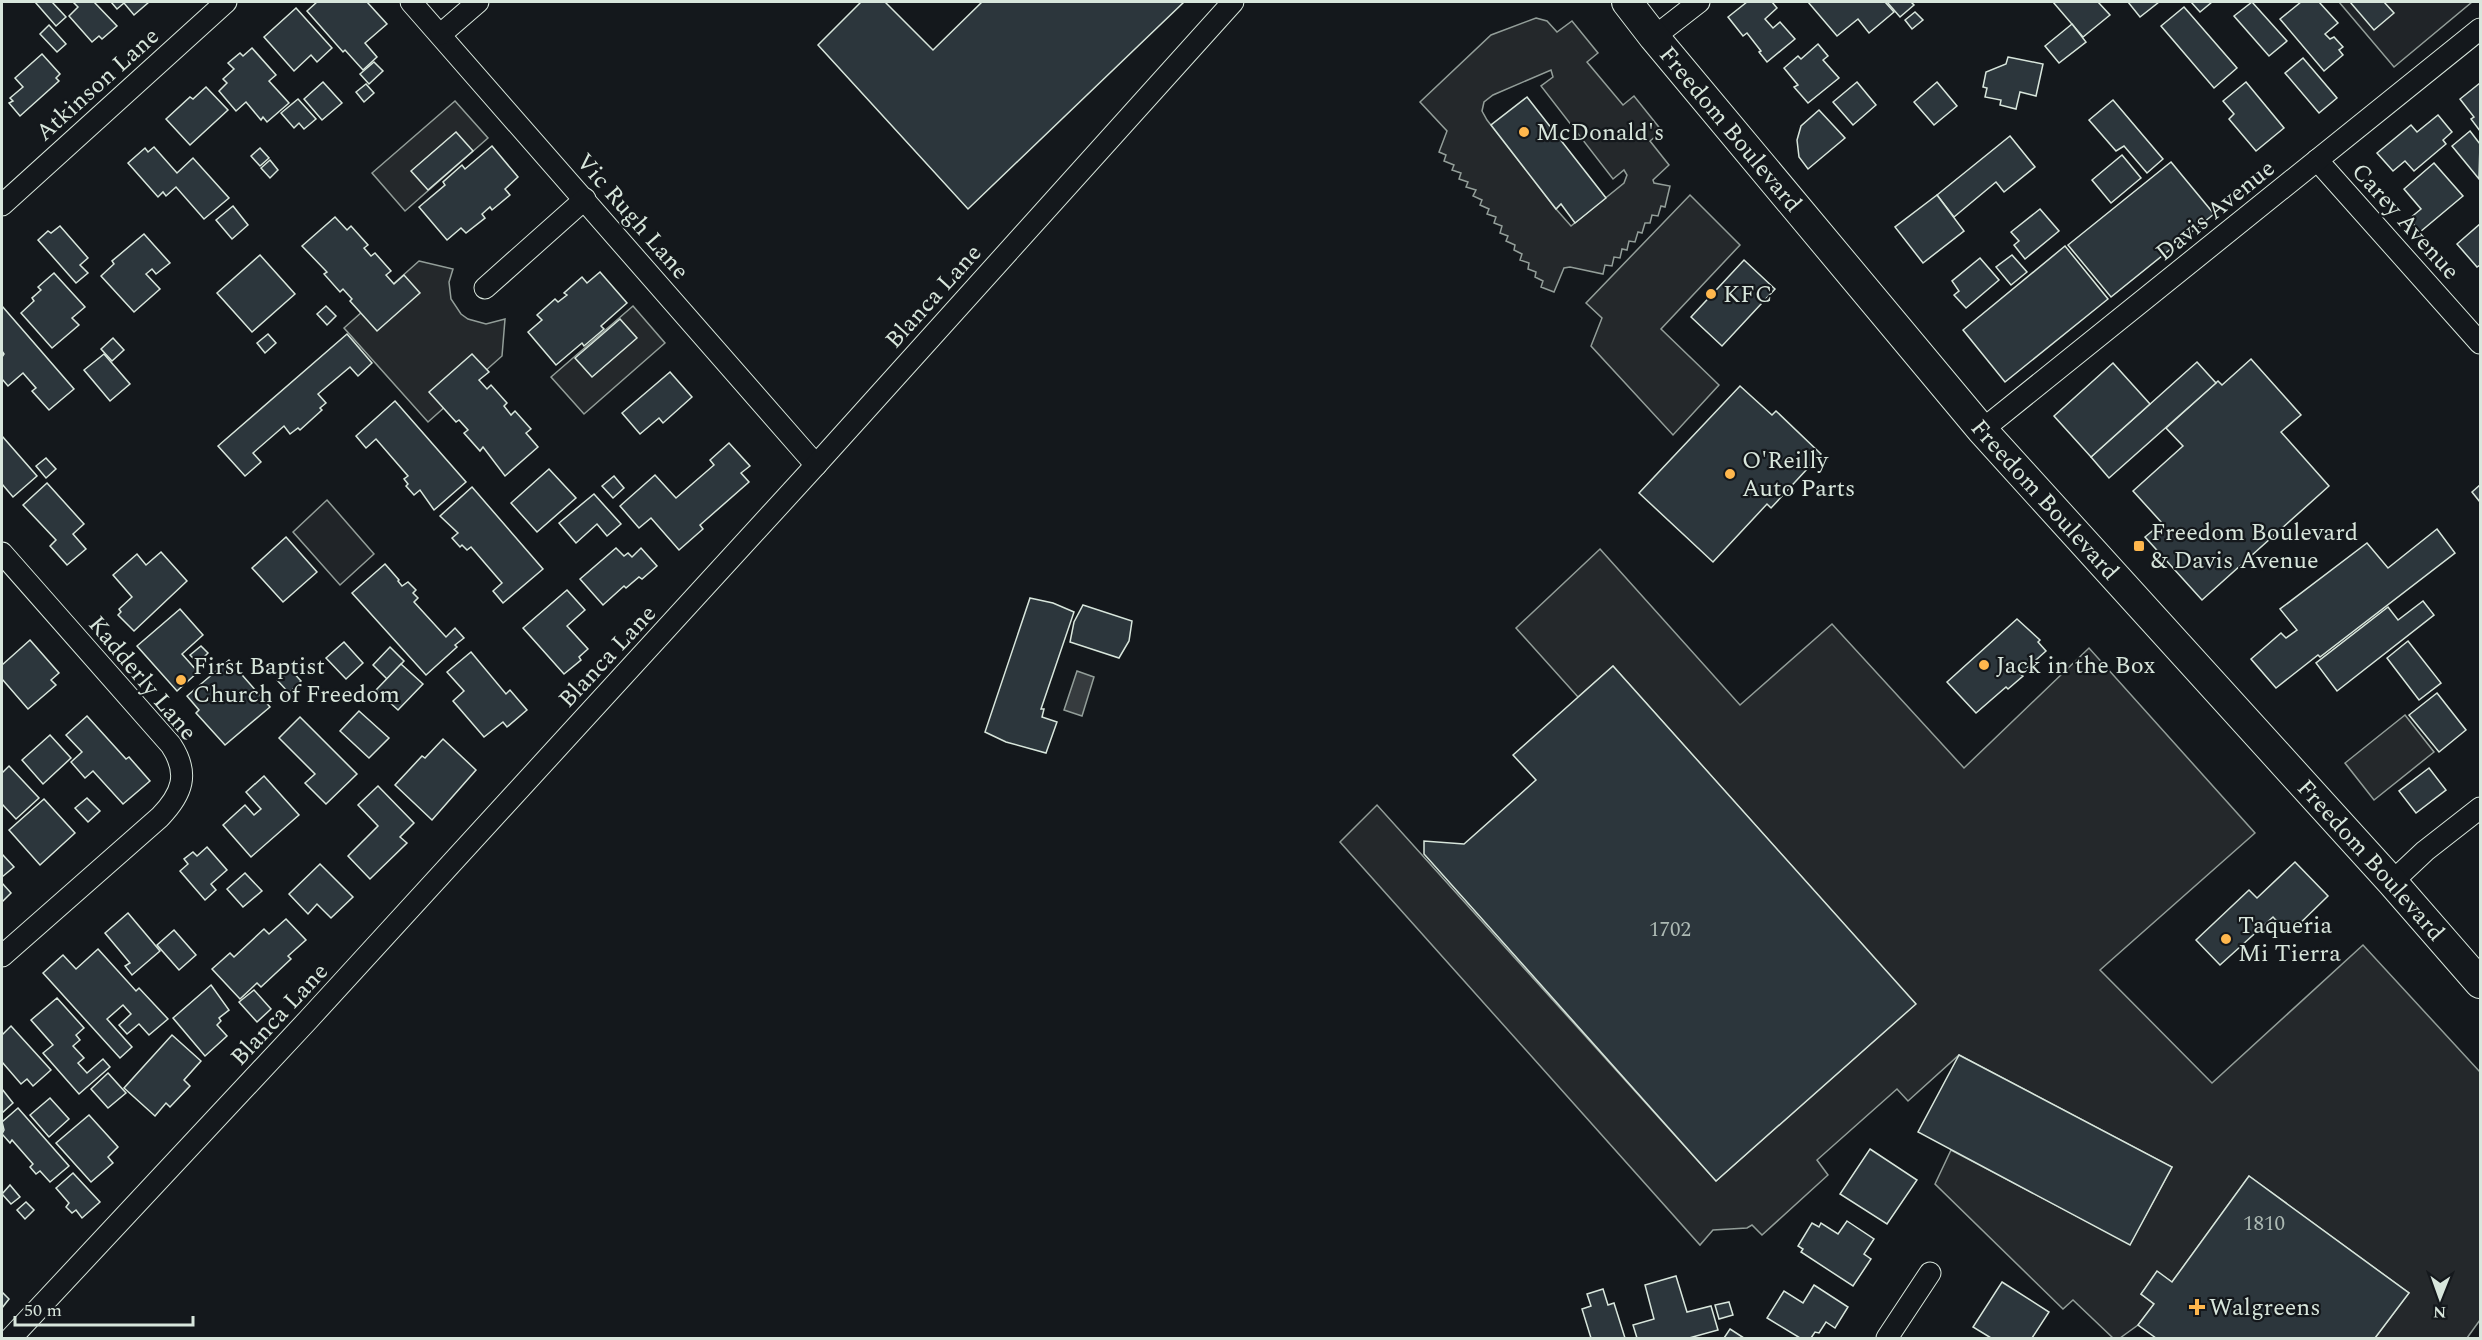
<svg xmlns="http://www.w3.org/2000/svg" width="2482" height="1340" viewBox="0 0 2482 1340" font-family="Spectral,serif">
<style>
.green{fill:#202428;stroke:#939e99;stroke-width:1.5}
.parking{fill:#24282b;stroke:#939e99;stroke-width:1.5;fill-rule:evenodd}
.water{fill:#363b3e;stroke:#939e99;stroke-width:1.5}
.building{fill:#2c363c;stroke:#d8e6dc;stroke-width:1.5}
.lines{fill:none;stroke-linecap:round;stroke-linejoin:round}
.minor-casing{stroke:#d8e6dc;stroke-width:23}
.secondary-casing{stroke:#d8e6dc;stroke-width:32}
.minor{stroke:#14181c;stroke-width:21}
.secondary{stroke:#14181c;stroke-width:30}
.poi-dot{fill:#ffb74d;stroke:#14181c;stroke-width:2}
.labels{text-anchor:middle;stroke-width:4.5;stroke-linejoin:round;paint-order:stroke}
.number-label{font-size:21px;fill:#adbab4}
.street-label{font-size:24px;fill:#d8e6dc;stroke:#14181c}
.poi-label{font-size:24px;fill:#d8e6dc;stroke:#14181c;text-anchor:start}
</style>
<rect width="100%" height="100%" fill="#14181c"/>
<g class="green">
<path d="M2339 2H2472L2394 67Z"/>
<path d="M327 500 374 554 340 585 293 532Z"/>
</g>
<g class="parking">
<path d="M1536 18 1547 21 1557 32 1572 21 1598 53 1587 62 1623 105 1634 96 1662 131 1650 141 1669 165 1653 180 1654 183 1670 186 1665 207 1661 206 1658 216 1652 215 1650 223H1645L1642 233 1638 232 1635 242 1629 241 1627 250 1622 249 1620 258 1614 257 1612 266 1605 265 1603 274 1570 267 1564 268 1554 292 1541 287 1543 281 1535 277 1536 272 1528 269 1529 263 1520 260 1522 254 1514 250 1515 245 1506 241 1508 236 1500 233 1502 226 1494 223 1496 217 1487 214 1489 209 1480 205 1482 200 1473 196 1476 190 1466 187 1468 182 1459 179 1461 173 1452 170 1454 165 1444 161 1446 155 1439 152 1447 131 1420 102 1491 35ZM1551 70 1553 77 1541 86 1613 179 1624 170 1627 175 1624 183 1571 226 1556 209 1487 120 1482 111 1484 102 1493 95Z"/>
<path d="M455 101 488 138 405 211 372 173Z"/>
<path d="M1690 195 1740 245 1661 329 1719 385 1673 435 1591 346 1602 318 1586 303Z"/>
<path d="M419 261 453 269 449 282 451 299 461 314 468 319 486 324 505 319 502 356 428 422 344 328Z"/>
<path d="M633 306 665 343 584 414 551 377Z"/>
<path d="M1600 549 1740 705 1832 624 1964 768 2089 648 2255 833 2100 970 2212 1083 2363 945 2480 1072V1320L2467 1338H2375L2409 1293 2249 1176 2172 1282 2157 1272 2141 1294 2154 1304 2138 1325 2120 1338H2113L2073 1300 2063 1309 1935 1184 1951 1150 2130 1244 2172 1167 1959 1055 1908 1101 1897 1089 1817 1160 1828 1175 1762 1235 1752 1225 1747 1228 1713 1230 1700 1245 1340 842 1377 805 1716 1181 1915 1004 1613 666 1578 697 1516 628Z"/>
<path d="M2405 715 2434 752 2374 800 2345 763Z"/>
</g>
<path class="water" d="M1077 671 1094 677 1082 716 1064 710Z"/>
<g class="building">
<path d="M35 2H52L66 17 56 26Z"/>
<path d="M73 2H94L117 26 102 39 99 36 92 42 69 16 78 7Z"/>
<path d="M111 2H149L134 15 124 3 117 9Z"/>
<path d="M317 2H367L387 24 365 43 377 57 363 70 345 50 343 52 307 11Z"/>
<path d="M861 2H885L933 50 982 2H1184L968 209 818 45Z"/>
<path d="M1747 2H1772L1777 8 1765 19 1773 28 1780 22 1795 39 1767 62 1759 52 1761 51 1747 33 1743 36 1728 17Z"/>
<path d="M1808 2H1885L1894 12 1869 33 1858 19 1837 36Z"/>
<path d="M1887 2H1911L1914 5 1900 17Z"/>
<path d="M2053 2H2098L2110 15 2083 37Z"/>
<path d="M2128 2H2159L2140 17Z"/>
<path d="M2191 2H2212L2200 12Z"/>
<path d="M2252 2 2287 41 2269 56 2234 16Z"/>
<path d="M2301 2H2319L2338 23 2325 34 2330 39 2334 37 2343 47 2339 50 2343 55 2324 71 2280 19Z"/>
<path d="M2350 2H2384L2394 13 2374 30Z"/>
<path d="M2184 7 2237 68 2214 88 2161 26Z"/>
<path d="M296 8 332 48 317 62 311 55 294 71 264 37Z"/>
<path d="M1915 12 1923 20 1912 29 1905 20Z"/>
<path d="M2072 24 2086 42 2059 63 2045 46Z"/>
<path d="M49 25 66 44 57 52 40 34Z"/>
<path d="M1818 44 1828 56 1823 60 1839 78 1808 103 1794 87 1798 85 1784 68 1798 56 1801 59Z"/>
<path d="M252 48 276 75 269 81 289 103 267 122 263 117 261 120 246 102 236 111 219 91 227 83 223 79 234 69 228 63 240 53 243 56Z"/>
<path d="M42 54 60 74 56 78 59 81 20 116 9 103 13 101 10 98 23 87 15 78Z"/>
<path d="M2008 57 2043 64 2036 96 2020 92 2016 109 2000 105 2001 100 1985 97 1987 88 1983 87 1986 72 2006 64Z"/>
<path d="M2303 58 2337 98 2319 113 2285 73Z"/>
<path d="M374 62 383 71 369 84 360 74Z"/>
<path d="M323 82 342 103 322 120 304 99Z"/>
<path d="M1857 82 1876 105 1853 125 1833 102Z"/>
<path d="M1937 82 1957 106 1934 125 1914 102Z"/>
<path d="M2246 82 2284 128 2256 151 2229 119 2234 114 2223 101Z"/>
<path d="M2480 83V131L2471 119 2474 117 2460 99Z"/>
<path d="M366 84 374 93 364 102 356 92Z"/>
<path d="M206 87 228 110 190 145 166 119 190 97 193 99Z"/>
<path d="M1527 97 1606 198 1575 223 1561 204 1556 209 1491 125Z"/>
<path d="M298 99 316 119 304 129 299 123 294 128 281 113Z"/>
<path d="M2113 100 2163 159 2147 173 2124 146 2116 151 2089 120Z"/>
<path d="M1819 110 1845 138 1808 169 1799 157 1797 140 1801 126Z"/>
<path d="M2438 115 2452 132 2443 140 2446 144 2414 171 2405 161 2393 171 2377 153 2411 125 2417 132Z"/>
<path d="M2470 131 2480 144 2479 179 2452 146Z"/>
<path d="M456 132 473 151 428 190 411 171Z"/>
<path d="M2010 136 2035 167 2004 192 1996 182 1954 217 1937 195Z"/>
<path d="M492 146 518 177 505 189 510 195 492 210 490 207 482 214 485 218 466 233 461 228 447 240 419 207 445 185 443 182 462 165 465 169Z"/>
<path d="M154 147 177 173 193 158 229 198 204 219 176 187 166 196 163 192 158 197 128 163 145 148 148 152Z"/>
<path d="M260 148 269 158 260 166 251 156Z"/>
<path d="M2122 155 2141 178 2111 203 2092 180Z"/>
<path d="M270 160 278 170 270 178 261 168Z"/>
<path d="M2171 162 2214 214 2111 297 2068 245Z"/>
<path d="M2434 163 2463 196 2420 232 2409 219 2421 209 2404 189Z"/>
<path d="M1937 195 1964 231 1923 263 1895 227Z"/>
<path d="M233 206 248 225 232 239 216 220Z"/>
<path d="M2040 209 2059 231 2025 259 2014 245 2019 241 2011 232Z"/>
<path d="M335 217 347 230 351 226 368 245 364 248 371 256 375 253 391 271 386 275 394 284 404 275 420 293 377 331 350 301 352 299 343 289 340 292 324 274 327 272 302 246Z"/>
<path d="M2480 224V265L2477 267 2457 244Z"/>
<path d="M60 226 88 258 80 265 88 273 76 283 38 240 48 231 51 233Z"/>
<path d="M144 234 170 263 156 274 152 269 146 274 160 289 134 312 101 276 114 264 112 261Z"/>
<path d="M2065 246 2108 299 2005 382 1963 330Z"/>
<path d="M260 255 295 294 252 332 217 293Z"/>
<path d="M2012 255 2027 272 2011 285 1996 267Z"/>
<path d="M1980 258 1999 280 1966 308 1954 295 1959 291 1952 281Z"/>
<path d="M1744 260 1775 289 1722 346 1691 317Z"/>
<path d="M600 272 627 303 601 326 604 329 584 346 582 343 556 365 528 332 542 320 537 315 555 299 558 302 567 295 564 293 582 277 587 283Z"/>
<path d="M54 273 85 307 72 318 79 325 52 348 21 313 34 301 32 298 41 290 38 287Z"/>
<path d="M2 306 74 389 49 410 32 391 36 388 23 373 8 386 2 379V357L4 354 2 351Z"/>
<path d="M326 306 336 316 327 325 317 314Z"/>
<path d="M620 319 637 338 592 377 575 358Z"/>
<path d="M268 334 276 343 265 353 257 343Z"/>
<path d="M347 334 372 363 358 376 350 367 318 394 326 403 320 408 322 410 300 430 298 428 290 434 284 426 253 453 261 462 245 476 218 446Z"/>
<path d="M113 338 124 350 112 361 101 349Z"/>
<path d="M104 354 130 384 110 401 84 370Z"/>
<path d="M472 354 489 372 479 380 487 389 491 385 507 403 504 406 511 415 515 411 531 429 526 433 538 447 505 476 483 447 480 451 464 433 468 430 459 420 456 422 429 392Z"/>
<path d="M2251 359 2301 415 2281 432 2329 486 2202 600 2145 537 2162 523 2133 491 2183 446 2166 428 2218 381 2222 385Z"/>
<path d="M2197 362 2216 383 2109 478 2091 457Z"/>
<path d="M2113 363 2150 404 2091 457 2054 416Z"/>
<path d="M670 372 692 397 663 423 659 418 640 434 622 413Z"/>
<path d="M1740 386 1772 415 1776 411 1821 454 1771 508 1767 504 1713 562 1639 493Z"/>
<path d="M395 401 466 482 434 510 420 490 414 495 406 486 408 484 404 479 408 476 376 439 366 448 356 436Z"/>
<path d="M2 436 37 476 13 497 2 484Z"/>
<path d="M729 443 750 466 741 473 749 482 700 525 703 529 679 550 651 518 639 528 620 506 655 475 676 498 714 465 710 460Z"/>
<path d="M46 458 56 469 46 478 36 466Z"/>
<path d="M549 469 576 498 537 532 511 503Z"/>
<path d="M614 476 624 488 613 498 602 486Z"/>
<path d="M47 483 84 524 73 534 86 549 67 565 50 546 56 540 23 505Z"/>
<path d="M2480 485V502L2472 492Z"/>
<path d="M472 487 543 569 503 603 493 591 502 583 471 547 467 550 462 545 460 547 452 538 458 533 440 516Z"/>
<path d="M594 494 621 524 607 536 597 524 576 543 559 523Z"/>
<path d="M2437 529 2455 553 2320 657 2318 655 2276 688 2251 659 2281 633 2286 638 2297 630 2280 609 2367 543 2388 568Z"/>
<path d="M286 537 317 572 283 602 252 568Z"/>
<path d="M616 548 624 556 628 553 632 557 641 548 657 566 642 579 639 577 626 588 624 586 603 605 580 579Z"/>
<path d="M161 552 187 581 134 631 118 615 121 612 119 609 132 597 113 575 137 554 146 565Z"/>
<path d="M385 564 399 580 398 581 402 586 408 582 416 590 413 593 418 598 414 602 446 637 455 628 464 638 455 645 457 647 426 675 352 593Z"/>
<path d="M567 590 585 610 567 626 588 649 579 657 581 660 564 674 523 628Z"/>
<path d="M1030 598 1053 603 1074 612 1041 709H1044L1042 717 1057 722 1046 753 1006 742 985 732Z"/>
<path d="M2423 601 2434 615 2337 691 2316 663 2388 607 2398 620Z"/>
<path d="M1083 605 1132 621 1129 641 1119 658 1070 642 1074 622Z"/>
<path d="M180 609 203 635 182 654 198 672 177 691 137 646Z"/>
<path d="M2017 619 2040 640 2038 642 2046 651 2020 674 2023 676 2008 689 2006 687 1976 713 1947 682Z"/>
<path d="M30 640 59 673 51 680 56 685 28 709 2 679V665Z"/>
<path d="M2408 641 2441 683 2419 700 2387 658Z"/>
<path d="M344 642 363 663 346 679 326 658Z"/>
<path d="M201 646 208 653 198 663 190 655Z"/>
<path d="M390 647 404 661 387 679 373 665Z"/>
<path d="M471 652 506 694 510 690 527 710 507 727 503 722 484 737 453 701 464 691 447 672Z"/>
<path d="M229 660 270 707 225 745 196 713 199 710 187 696Z"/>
<path d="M401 664 423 684 398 710 376 690Z"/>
<path d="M1613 666 1916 1004 1716 1181 1424 854V841L1464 844 1536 780 1513 755Z"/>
<path d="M289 668 301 681 289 693 277 680Z"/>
<path d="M2437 693 2466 730 2439 752 2409 715Z"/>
<path d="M359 711 389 738 369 758 340 731Z"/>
<path d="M87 716 126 759 129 757 150 781 123 804 93 771 85 778 71 762 82 752 66 735Z"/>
<path d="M300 717 357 774 326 804 305 783 315 774 279 738Z"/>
<path d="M50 735 71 758 43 784 22 760Z"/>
<path d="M443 739 476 770 432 820 395 785 422 756 425 758Z"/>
<path d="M9 766 39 798 16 819 2 804V773Z"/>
<path d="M2429 768 2446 790 2416 813 2399 791Z"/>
<path d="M264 776 299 815 251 857 223 825 245 805 254 815 261 809 246 792Z"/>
<path d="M378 786 414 823 400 837 407 843 370 879 348 856 378 826 358 805Z"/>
<path d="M87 798 100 811 88 822 75 808Z"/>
<path d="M44 799 75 833 40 865 9 830Z"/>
<path d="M207 847 227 870 211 884 216 890 205 900 180 871 188 864 184 859 193 852 197 856Z"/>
<path d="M2 854 14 867 2 877Z"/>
<path d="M2295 862 2328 896 2289 934 2273 917 2220 965 2196 940 2249 890 2257 898Z"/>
<path d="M320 864 353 897 331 918 317 904 308 914 289 894Z"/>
<path d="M245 873 262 891 243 907 227 889Z"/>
<path d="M2 883 11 893 2 902Z"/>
<path d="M128 913 160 951 132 975 125 966 130 963 105 933Z"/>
<path d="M286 919 306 940 288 956 291 959 261 987 257 983 240 999 212 969 230 953 234 957 264 929 269 934Z"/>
<path d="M174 930 196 955 179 970 157 945Z"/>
<path d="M98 949 136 991 139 988 168 1019 149 1035 139 1024 127 1034 119 1025 131 1014 123 1005 107 1019 132 1047 120 1058 43 973 63 955 76 969Z"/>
<path d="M211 985 229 1010 219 1018 221 1021 217 1025 227 1036 205 1056 173 1018Z"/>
<path d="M254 990 271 1009 257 1022 239 1002Z"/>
<path d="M57 998 84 1028 76 1035 80 1040 73 1046 84 1058 78 1063 87 1073 103 1059 110 1067 79 1094 43 1053 53 1045 31 1020Z"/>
<path d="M11 1026 51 1070 33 1086 27 1079 21 1084 2 1062V1035Z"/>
<path d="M172 1035 201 1061 184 1080 190 1086 170 1107 166 1103 155 1116 124 1088Z"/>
<path d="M1959 1055 2172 1167 2130 1245 1918 1132Z"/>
<path d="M108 1073 126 1093 108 1108 91 1089Z"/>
<path d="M2 1089 13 1103 2 1113Z"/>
<path d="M50 1098 69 1119 49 1137 30 1115Z"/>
<path d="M18 1108 69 1166 50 1182 40 1171 36 1174 30 1167 33 1164 12 1140 10 1143 2 1134 4 1130 2 1122Z"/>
<path d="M89 1115 118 1147 108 1157 113 1163 91 1182 56 1143Z"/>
<path d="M1870 1149 1917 1180 1887 1224 1840 1194Z"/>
<path d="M73 1173 100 1202 82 1218 76 1210 72 1213 66 1207 69 1203 56 1188Z"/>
<path d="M2249 1176 2409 1293 2375 1338H2156L2138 1325 2154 1304 2141 1294 2157 1271 2172 1282Z"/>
<path d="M10 1185 20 1197 11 1204 2 1194Z"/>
<path d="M26 1202 34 1210 25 1219 17 1210Z"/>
<path d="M1847 1221 1874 1239 1864 1254 1871 1259 1853 1286 1801 1252 1803 1249 1798 1246 1812 1223 1819 1227 1821 1223 1838 1234Z"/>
<path d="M1676 1276 1687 1312 1711 1306 1718 1330 1689 1338H1637L1633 1325 1654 1319 1645 1285Z"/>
<path d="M2002 1282 2049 1312 2032 1338H1991L1973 1327Z"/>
<path d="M1814 1285 1848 1307 1835 1328 1826 1322 1819 1333 1815 1332 1811 1338H1800L1767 1318 1784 1291 1803 1303Z"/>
<path d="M1603 1289 1608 1305 1614 1303 1625 1338H1591L1582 1309 1591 1306 1587 1294Z"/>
<path d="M2 1292 9 1299 2 1308Z"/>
<path d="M1729 1302 1733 1315 1719 1319 1715 1305Z"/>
<path d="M1730 1329 1744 1338H1724Z"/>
</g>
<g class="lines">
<defs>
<g id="minor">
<path d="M411 2 816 465"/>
<path d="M441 34 478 2"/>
<path d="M1654 37 1699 2"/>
<path d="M2317 160 2480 343"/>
<path d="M2 205 226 2"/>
<path d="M485 288 585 199"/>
<path d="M1982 430 2480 29"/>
<path d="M2 553 171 745C190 774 182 794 160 817L2 956"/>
<path d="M2392 882 2425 851 2480 808"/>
<path d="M11 1338 308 1020 816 465 1233 2"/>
<path d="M1887 1338 1930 1273"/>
</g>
<g id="secondary">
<path id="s1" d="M1627 2 1654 37 1982 430 2392 882 2480 983"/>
</g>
</defs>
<use href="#minor" class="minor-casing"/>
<use href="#secondary" class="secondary-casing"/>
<use href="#minor" class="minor"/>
<use href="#secondary" class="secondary"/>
</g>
<g class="poi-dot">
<circle cx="1524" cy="132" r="6"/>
<circle cx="1711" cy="294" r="6"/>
<circle cx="1730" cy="474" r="6"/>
<rect x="2133" y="540" width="12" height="12" rx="3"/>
<circle cx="1984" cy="665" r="6"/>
<circle cx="181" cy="680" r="6"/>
<circle cx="2226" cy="939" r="6"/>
<path d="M2194 1298h6v6h6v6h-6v6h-6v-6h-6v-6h6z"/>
</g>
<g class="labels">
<g class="number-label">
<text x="1670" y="936">1702</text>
<text x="2264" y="1230">1810</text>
</g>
<g class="street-label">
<text transform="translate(97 84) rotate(-42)" y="8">Atkinson Lane</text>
<text dy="8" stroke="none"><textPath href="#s1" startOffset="164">Freedom Boulevard</textPath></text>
<text transform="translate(2215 210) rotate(-39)" y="8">Davis Avenue</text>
<text transform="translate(633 216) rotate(49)" y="8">Vic Rugh Lane</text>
<text transform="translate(2406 221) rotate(48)" y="8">Carey Avenue</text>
<text transform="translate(933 296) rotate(-48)" y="8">Blanca Lane</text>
<text dy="8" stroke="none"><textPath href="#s1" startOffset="650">Freedom Boulevard</textPath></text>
<text transform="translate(607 656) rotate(-47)" y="8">Blanca Lane</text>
<text transform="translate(143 678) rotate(50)" y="8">Kadderly Lane</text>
<text dy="8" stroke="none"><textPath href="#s1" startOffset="1136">Freedom Boulevard</textPath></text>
<text transform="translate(279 1014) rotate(-47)" y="8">Blanca Lane</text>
</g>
<g class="poi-label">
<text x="1536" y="140">McDonald's</text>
<text x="1723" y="302">KFC</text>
<text x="1742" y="468">O'Reilly<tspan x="1742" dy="28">Auto Parts</tspan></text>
<text x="2151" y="540">Freedom Boulevard<tspan x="2151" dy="28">&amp; Davis Avenue</tspan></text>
<text x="1996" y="673">Jack in the Box</text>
<text x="193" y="674">First Baptist<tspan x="193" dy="28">Church of Freedom</tspan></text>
<text x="2238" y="933">Taqueria<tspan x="2238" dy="28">Mi Tierra</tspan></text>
<text x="2209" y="1315">Walgreens</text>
</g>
</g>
<rect width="2482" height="1340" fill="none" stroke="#d8e6dc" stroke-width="6"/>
<g transform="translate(2440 1298) rotate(181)" stroke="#14181c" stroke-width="4.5" paint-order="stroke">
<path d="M0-4.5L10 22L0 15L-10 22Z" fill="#d8e6dc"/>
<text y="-9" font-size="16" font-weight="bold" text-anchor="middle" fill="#d8e6dc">N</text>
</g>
<path d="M15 1316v9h178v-9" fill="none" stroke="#d8e6dc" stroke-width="3"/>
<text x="24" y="1316" font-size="18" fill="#d8e6dc" stroke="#14181c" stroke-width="4.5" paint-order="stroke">50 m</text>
</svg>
